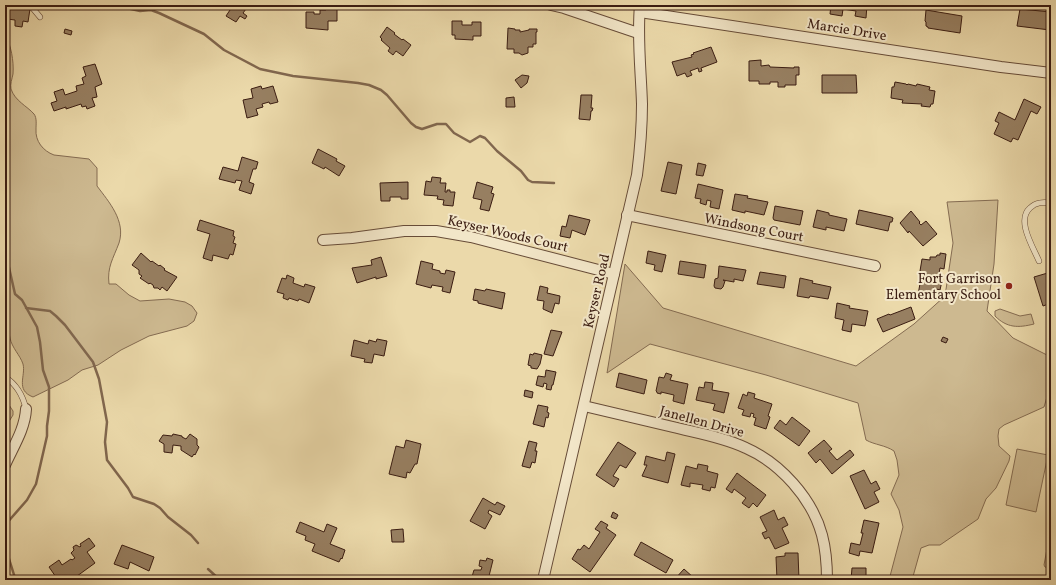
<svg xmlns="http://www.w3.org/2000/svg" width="1056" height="585" viewBox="0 0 1056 585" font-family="Vollkorn,serif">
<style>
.green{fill:#cdb990;stroke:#846b51}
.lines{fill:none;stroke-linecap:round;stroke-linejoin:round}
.stream{stroke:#81674e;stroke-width:2.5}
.building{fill:#977f61;stroke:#3b1d12}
.lane-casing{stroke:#674c38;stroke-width:6}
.street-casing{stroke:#674c38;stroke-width:12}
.lane{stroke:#f2e6c8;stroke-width:5}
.street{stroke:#f2e6c8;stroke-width:10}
.poi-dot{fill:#8f2418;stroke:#f2e6c8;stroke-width:1.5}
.labels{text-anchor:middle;stroke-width:4;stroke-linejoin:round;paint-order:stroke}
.street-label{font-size:14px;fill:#3b1d12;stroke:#f2e6c8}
.poi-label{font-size:14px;fill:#3b1d12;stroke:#f2e6c8;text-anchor:end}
</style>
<rect width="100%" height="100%" fill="#ebd9aa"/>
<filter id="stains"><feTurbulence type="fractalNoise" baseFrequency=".005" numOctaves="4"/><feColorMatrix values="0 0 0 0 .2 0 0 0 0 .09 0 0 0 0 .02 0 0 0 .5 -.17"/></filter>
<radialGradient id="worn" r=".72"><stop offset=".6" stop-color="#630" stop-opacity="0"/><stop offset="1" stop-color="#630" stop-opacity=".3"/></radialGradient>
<g class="green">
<path d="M5 34C11 45 14 61 13 74 12 79 10 84 11 89 15 101 27 106 34 114 37 118 36 124 36 129 35 141 43 151 54 155L89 159 97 168V186C109 202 126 221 119 243 113 259 107 267 109 284H116L129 295 140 301 169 299 185 302 192 306 197 313 194 321 187 326 149 336 121 350 98 365 82 370 68 380 33 397C15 390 26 376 23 364 20 355 12 348 10 338 7 326 10 313 5 301Z"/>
<path d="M998 200 994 264 987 311 1013 338 1047 355 1050 387 1044 407 1004 425 999 429 998 436 999 446 1010 456 1009 461 996 488 986 499 978 519 940 545H929L921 548 912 580H889L903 527 899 510 891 494 899 475 897 460 894 451C885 445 875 445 866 440L858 403 766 375 650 344 607 373 625 264 663 308 856 366 914 324 945 296 953 243 947 202Z"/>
<path d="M1000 309 1020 316 1031 314 1034 324C1018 328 1007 328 995 316V311Z"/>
<path d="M5 399 13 411V415L5 428Z"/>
<path d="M1017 449 1048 455 1036 512 1006 505Z"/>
<path d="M1049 538H1051V569L1045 567 1044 565Z"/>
</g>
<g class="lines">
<g class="stream">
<path d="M127 5 131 9 140 11 151 10 159 13 204 34 224 50 260 69 293 76 358 83 369 85 381 90 387 95 411 123 416 127 422 129 437 124H446L454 133 470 142 480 136 485 138 497 151 521 171 528 180 532 182 554 183"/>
<path d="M5 250 15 294 22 300 37 327 40 342 43 370 49 387V411L47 426V436L36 484 27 500 6 524 5 528"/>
<path d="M26 308 50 311 56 316 65 325 93 362 99 379 107 422 105 442 107 460 128 488 133 497 154 504 160 508 168 517 191 535 198 543"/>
<path d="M5 546 15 578"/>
<path d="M208 569 220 580"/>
</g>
</g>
<g class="building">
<path d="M9 5 21 6V8L30 9 28 22 23 21 22 27 15 26V20L7 19Z"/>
<path d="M223 5H249L243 13 247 16 245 19 240 16 236 22 226 16 230 10Z"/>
<path d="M831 5H867L866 18 855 16 856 11 843 9 842 16 830 14Z"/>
<path d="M326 7H337V21H328V30L306 28V12H314V14H320V10H326Z"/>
<path d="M1020 9 1051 12 1050 30 1017 26Z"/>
<path d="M926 10 962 16 960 33 928 28V27L926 26V22L925 21Z"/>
<path d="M452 21H462V25H472V22H481V36H473V40L455 39V35H452Z"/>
<path d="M387 27 395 33 394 34 402 40 403 39 411 45 403 56 396 51 393 55 388 51 390 48 381 40 382 39 380 37Z"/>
<path d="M508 28 515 29V30H520V32L529 30V29H537V32H536V44H533V47H528V53L522 55 519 53H514V49H507Z"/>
<path d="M65 29 72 31 71 35 64 33Z"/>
<path d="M711 47 717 62 701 68 702 71 699 72 698 68 690 71 692 75 687 77 685 73 677 76 672 62 692 57 691 55 694 54 693 53Z"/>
<path d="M761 60V66L769 65 770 67 794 68V67H799V75H796V85H785V87H778V82H770V84H759V81H749V61Z"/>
<path d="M95 64 102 84 95 87 97 97 92 98 95 106 87 109 86 106 82 107 81 104 66 109V107L54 111 51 103 57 101 54 92 63 89 65 95 77 91 76 86 84 84 82 78 86 76 83 67Z"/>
<path d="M522 75 529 76 527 83 521 88 515 80Z"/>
<path d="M822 75H856L857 93H822Z"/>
<path d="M895 82 906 84 907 85 908 84 916 86 917 84 930 87 929 90 935 91 933 104H931L930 107 921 106 922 104 902 103 903 100 891 98 892 87H894Z"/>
<path d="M261 86 262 89 273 86 278 102 270 104 269 102 262 104 263 107 256 109 258 115 247 118 243 100 253 98 251 89Z"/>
<path d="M581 95H592L591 108H593L592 111H591L590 120 579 119Z"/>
<path d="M514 97 515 107H506V98Z"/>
<path d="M1024 99 1041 107 1037 114 1031 111 1018 140 1013 138 1011 142 994 134 999 123 995 121 999 112 1015 120Z"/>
<path d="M318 149 337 159 336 161 345 166 339 176 325 167 324 169 312 163Z"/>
<path d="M242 157 258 162 256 169H253L249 182 254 184 251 194 239 190 242 181 236 180 235 183 219 179 223 167 238 171Z"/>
<path d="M668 162 682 165 676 194 661 191Z"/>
<path d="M698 163 706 165 703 176 696 175Z"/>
<path d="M432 177 441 178 440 183H446L445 192H447V190H450V192H455L453 206 443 205 444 200 437 199 438 196 424 195 426 181 431 182Z"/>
<path d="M408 182V199H401V197H390V201H381L380 183Z"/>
<path d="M477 182 493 187 491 193 494 194 489 211 480 209 482 200 473 198Z"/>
<path d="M698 184 723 190 719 209 710 207 711 201 707 200 706 205 700 203 701 199 695 198Z"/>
<path d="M735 194 748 196 747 198 768 202 764 215 745 211V213L732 210Z"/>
<path d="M775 206 803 211 800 225 774 220 773 218Z"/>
<path d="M817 210 829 213V215L847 219 844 231 826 227V230L813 227Z"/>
<path d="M859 210 891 217 893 218 892 222H890L888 231 856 224Z"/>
<path d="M911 211 920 222 919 223 921 225 926 221 937 234 923 246 909 231 908 233 900 223Z"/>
<path d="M569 215 590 220 585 235 572 230 570 238 560 236 562 226 566 227Z"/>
<path d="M200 220 234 231 233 236 235 237 233 243 236 244 233 255 230 254 228 259 213 255 212 261 203 258 210 234 197 230Z"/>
<path d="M648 251 666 255 662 272 654 270 655 265 646 263Z"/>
<path d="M141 253 151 262 152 261 159 266 160 265 165 269 164 270 177 277 167 291 162 287 160 290 158 288H154L153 285 150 283 149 284 140 278 142 276 139 274V270L132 265Z"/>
<path d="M940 253 946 254 944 269 940 268 938 280 942 281 940 290 933 288 931 297 918 295 922 272 920 271 922 259 930 260V257H936L937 255H940Z"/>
<path d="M381 257 387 276 376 279V277L357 283 352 268 372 265 371 260Z"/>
<path d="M421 261 433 264 432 269 440 271V273L445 274 446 270 455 272 450 293 442 291 443 287 432 285 431 288 416 284Z"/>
<path d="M680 261 706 265 704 278 678 274Z"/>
<path d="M719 266 746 270 743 281 734 279V282L723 280 725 281 723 287 721 289 715 288 714 286 715 279 718 278Z"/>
<path d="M760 272 786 276 784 288 757 284Z"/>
<path d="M1051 272V303L1043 306 1034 277Z"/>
<path d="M287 275 294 278 293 283 304 287 305 284 315 287 309 303 299 299 298 301 289 298 288 300 283 298 284 294 277 292 282 278 286 279Z"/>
<path d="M800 278 813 281 812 283 831 287 828 299 810 296 809 298 797 296Z"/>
<path d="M540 286 548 288 547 293 560 296 559 304 555 303 552 313 543 309 544 301 537 300Z"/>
<path d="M475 289 485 291 486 289 505 293 502 309 478 303V301L473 300Z"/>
<path d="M837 303 850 306 849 308 868 311 865 326 852 324 851 332 842 330 844 320 835 318Z"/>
<path d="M911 307 915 319 883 332 877 319 889 314 890 315Z"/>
<path d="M551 330 562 332 553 356 544 354Z"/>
<path d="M943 337 948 339 946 343 941 341Z"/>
<path d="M377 339 387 341 384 356 374 354 372 363 364 362 365 359 351 356 354 340 368 344 369 340 376 342Z"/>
<path d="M534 353 542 355 540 364 537 369 531 368V366L528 365 530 354 533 355Z"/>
<path d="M546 370 556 372 553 385H552L551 390 546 389 547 384 544 383 543 387 536 385 538 376 545 377Z"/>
<path d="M619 373 647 380 644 394 616 387Z"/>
<path d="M666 373 672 375 670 380 688 384 684 404 673 401 674 395 661 392V394L657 393V392L656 391 659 377 664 378Z"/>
<path d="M705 382 713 383 712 390 729 393 724 413 713 410 715 404 696 400 699 387 704 388Z"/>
<path d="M525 390 533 392 532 398 524 396Z"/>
<path d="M748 392 755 394 754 398 772 404 768 416 770 417 766 429 754 425 756 418 753 417 754 414 751 413 750 417 742 415 744 410 738 408 743 394 747 396Z"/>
<path d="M538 405 548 407 547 412 549 413 548 418 546 417 544 427 533 424Z"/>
<path d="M792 417 810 431 799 446 774 428 780 420 786 425Z"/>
<path d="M173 434 182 436V437L186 439 190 434 197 439V445L199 447 195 455 194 454 192 457 181 450V446L173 445 172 453 164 452V444L159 441 163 435 172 436Z"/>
<path d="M406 440 421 444 417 464H415L410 473 407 472 406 478 389 474 396 446 404 448Z"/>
<path d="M824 440 832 449 829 451 837 460 850 450 854 455 832 474 820 459 816 463 808 453Z"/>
<path d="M529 441 537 443 535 451H537L535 463 532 462 530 468 522 466Z"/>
<path d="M618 442 636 453 626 468 620 465 613 476 619 479 614 487 596 475Z"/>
<path d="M667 452 675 454 668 483 642 476 647 465H644L646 456 665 461Z"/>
<path d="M698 464 708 466 707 471 718 474 715 488 711 487 710 491 702 489 703 485 690 483V487L681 485 686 466 697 469Z"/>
<path d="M864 470 871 484 876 481 880 489 874 492 879 502 865 509 850 476Z"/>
<path d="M737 473 766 495 757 507 753 503 749 508 742 503 746 498 734 489 732 493 726 489Z"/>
<path d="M483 498 495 505 497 502 505 506 500 515 489 510 488 513 492 516 485 529 470 521Z"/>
<path d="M774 510 778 520 784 517 788 525 782 528 789 543 775 549 769 537 765 539 762 533 767 531 760 517Z"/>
<path d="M613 512 618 515 616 519 611 517Z"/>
<path d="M864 520 879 523 872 553 860 551 859 556 849 553 851 543 860 545 863 533H861Z"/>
<path d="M601 521 608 525 606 528 616 535 590 572 572 559 578 549 580 550 584 545 589 549 600 532 595 529Z"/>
<path d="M300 522 324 532 327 524 337 528 330 544 345 550 342 559 341 558 339 562 312 551 315 544 305 540 306 536 296 532Z"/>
<path d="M403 529 404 542H392L391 530Z"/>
<path d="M89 538 95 546 87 552 95 563 73 579 58 580 49 567 59 560 62 565 71 559 72 560 75 558 71 553 74 550 73 547 76 545 80 547 81 546 80 544Z"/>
<path d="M641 542 673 560 666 573 634 555Z"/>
<path d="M122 545 154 557 149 571 130 562 128 569 114 564Z"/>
<path d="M785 553H798L799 580H777L776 557 785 556Z"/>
<path d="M487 558 493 560 488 580H471L474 570H481L482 567 479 566 480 560 486 561Z"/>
<path d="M852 568H866V580H851Z"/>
<path d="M684 569 694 578 696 576 700 580H674Z"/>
</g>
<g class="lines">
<defs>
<g id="lane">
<path d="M30 5 40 17"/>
<path d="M1039 261C1033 247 1016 220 1030 208 1036 202 1043 202 1051 203"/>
<path d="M5 377C16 384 23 396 26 409"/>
</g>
<g id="street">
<path d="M551 5 564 8 638 33"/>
<path d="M640 12 1001 67 1051 73"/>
<path d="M627 215 875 266"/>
<path d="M323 240 352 238 404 231H436L471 237 614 274"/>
<path d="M584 406C614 413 643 420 673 427 697 433 723 437 746 448 780 463 812 498 822 535 826 550 827 565 827 580"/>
<path d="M5 465C13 447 25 429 26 409"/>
<path d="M543 580 637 175C640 151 642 128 642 104 641 71 637 38 640 5"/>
</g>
</defs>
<use href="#lane" class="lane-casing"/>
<use href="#street" class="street-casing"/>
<use href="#lane" class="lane"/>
<use href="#street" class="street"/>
</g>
<circle class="poi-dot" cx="1009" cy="286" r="4"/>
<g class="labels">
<g class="street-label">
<text transform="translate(847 29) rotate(9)" y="5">Marcie Drive</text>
<text transform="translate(754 227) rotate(11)" y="5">Windsong Court</text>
<text transform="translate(508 233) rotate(13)" y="5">Keyser Woods Court</text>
<text transform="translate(596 291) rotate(-77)" y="5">Keyser Road</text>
<text transform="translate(702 421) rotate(15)" y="5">Janellen Drive</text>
</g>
<g class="poi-label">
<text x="1001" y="283">Fort Garrison<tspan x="1001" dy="16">Elementary School</tspan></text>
</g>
</g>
<rect width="1056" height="585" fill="none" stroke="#ebd9aa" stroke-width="20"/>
<rect x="6" y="6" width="1044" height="573" fill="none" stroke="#3b1d12" stroke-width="2"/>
<rect x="10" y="10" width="1036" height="565" fill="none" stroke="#3b1d12"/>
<rect width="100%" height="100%" filter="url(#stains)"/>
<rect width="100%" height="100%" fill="url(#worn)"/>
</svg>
